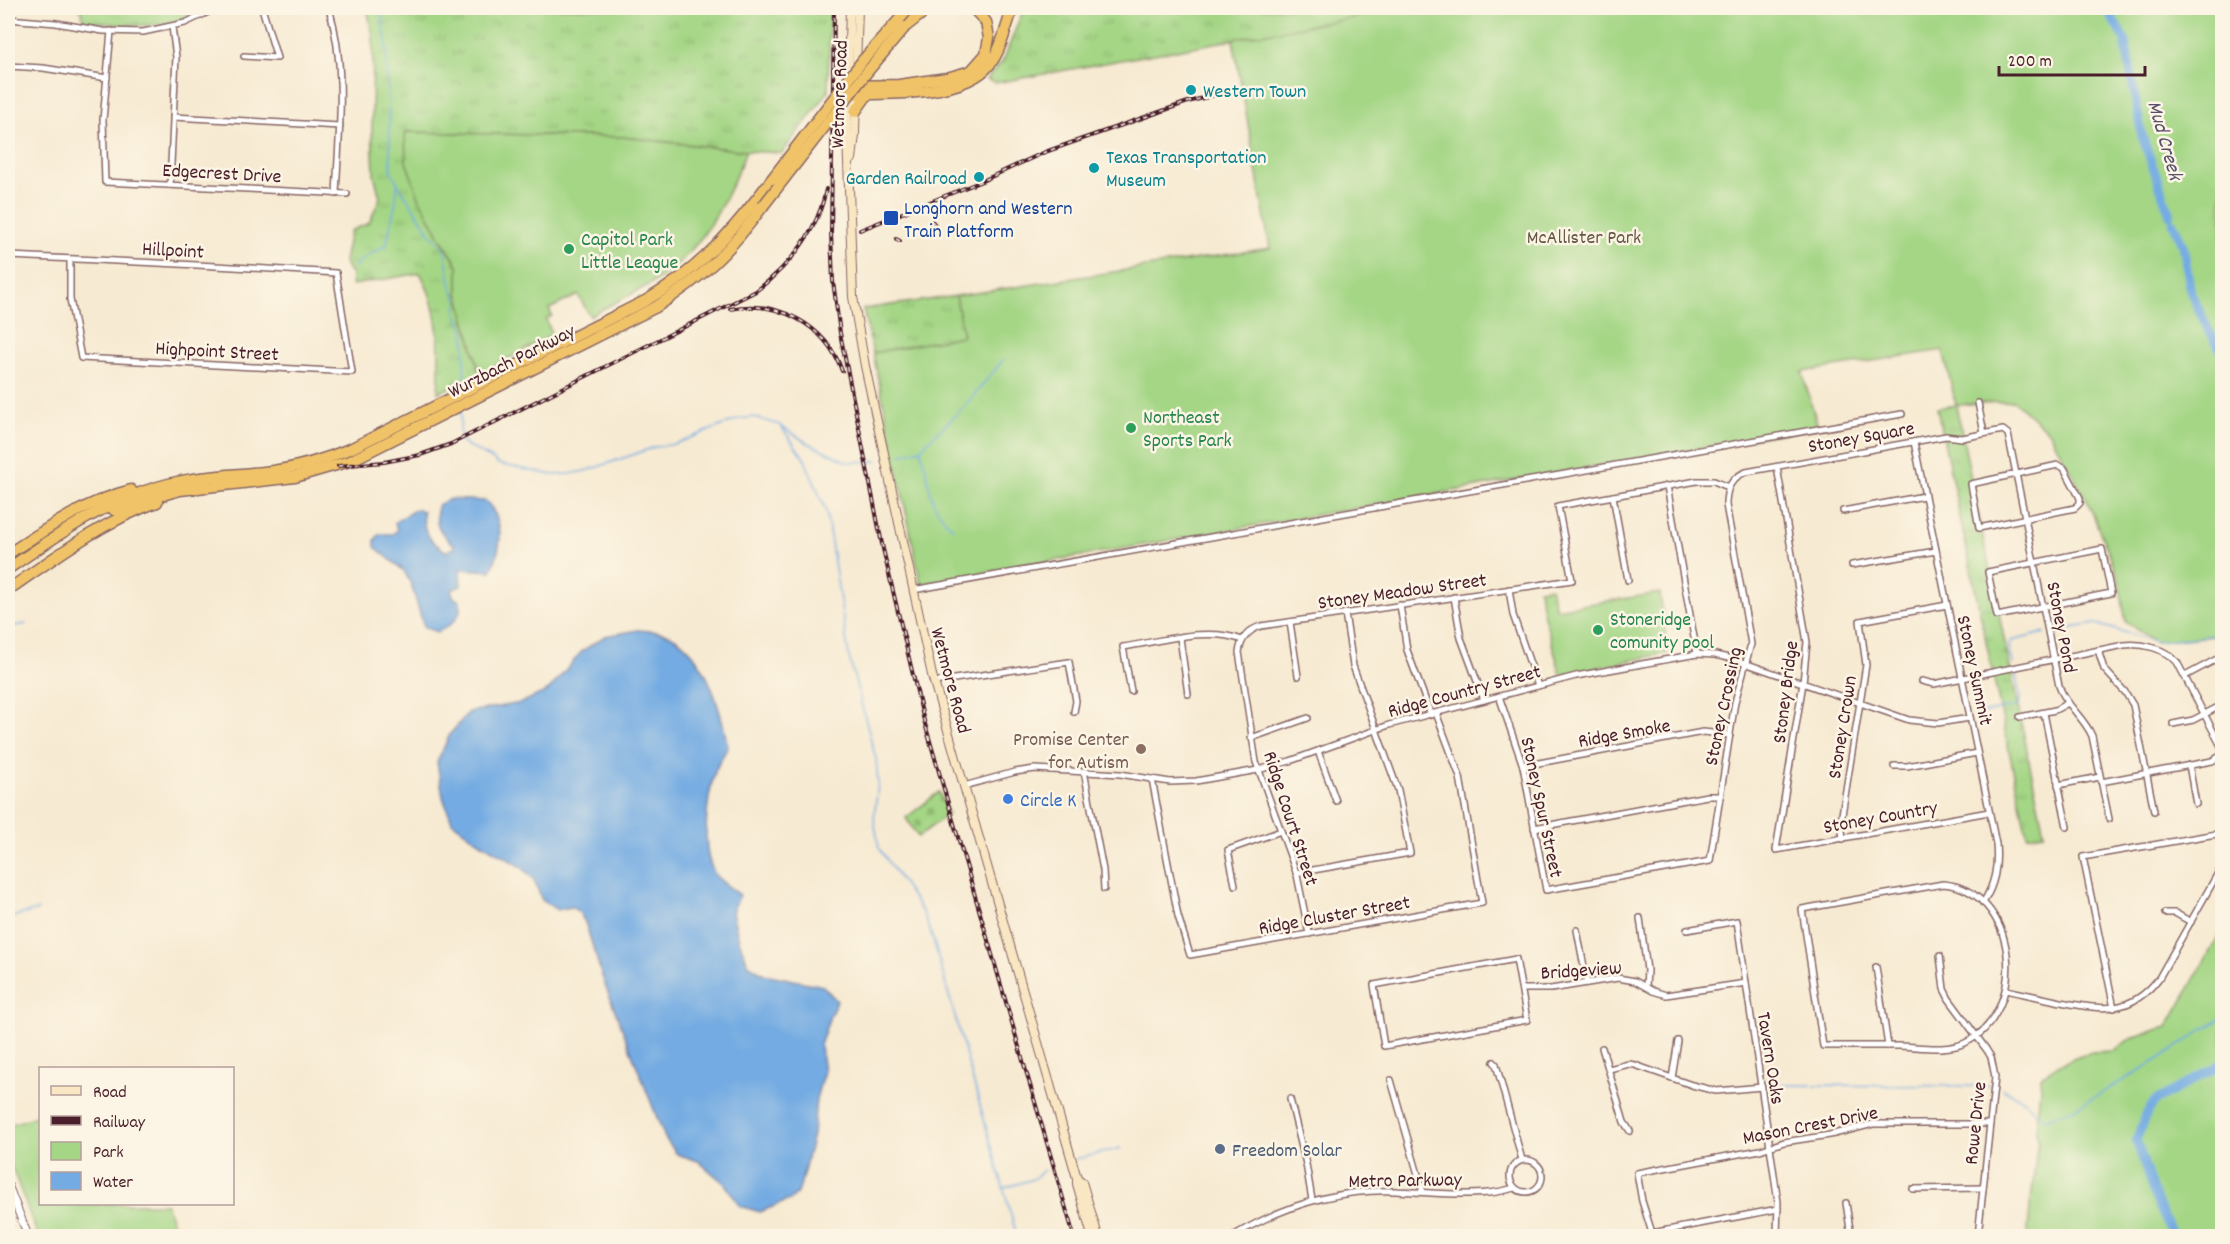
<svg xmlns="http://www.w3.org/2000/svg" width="2230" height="1244" viewBox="0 0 2230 1244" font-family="Dekko,sans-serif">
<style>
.grass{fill:url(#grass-tufts);stroke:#777a58;stroke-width:1.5}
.cemetery{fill:url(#cemetery-stones);stroke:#777a58;stroke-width:1.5}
.park{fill:#a4d685;stroke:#777a58;stroke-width:1.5}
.water{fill:#73abe2;stroke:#5e6586;stroke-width:1.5}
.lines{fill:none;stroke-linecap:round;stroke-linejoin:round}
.stream{stroke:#73abe2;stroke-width:1.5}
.river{stroke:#73abe2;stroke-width:9}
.minor-casing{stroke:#876665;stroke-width:8}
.tertiary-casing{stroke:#876665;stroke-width:9}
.secondary-casing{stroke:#876665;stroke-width:10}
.motorway-casing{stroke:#876665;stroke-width:13}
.minor{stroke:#fff;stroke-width:5}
.tertiary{stroke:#fff;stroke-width:7}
.secondary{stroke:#f9e7c3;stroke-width:8}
.motorway{stroke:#f1c369;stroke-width:10}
.rail-casing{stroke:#4a1f2b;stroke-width:4}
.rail{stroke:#fcf5e5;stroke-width:1.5;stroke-dasharray:4.5;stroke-linecap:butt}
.motorway-bridge-casing{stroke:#876665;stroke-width:13;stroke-linecap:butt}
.motorway-bridge{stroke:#f1c369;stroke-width:10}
.culture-dot{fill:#0f9aa8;stroke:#fcf5e5;stroke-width:2}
.transit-dot{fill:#1a4fb4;stroke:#fcf5e5;stroke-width:2}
.leisure-dot{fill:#2e9e5b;stroke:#fcf5e5;stroke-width:2}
.education-dot{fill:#8d6e63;stroke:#fcf5e5;stroke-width:2}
.shop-dot{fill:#3f7fe0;stroke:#fcf5e5;stroke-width:2}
.service-dot{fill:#5c6f8a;stroke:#fcf5e5;stroke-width:2}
.labels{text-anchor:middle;stroke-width:5;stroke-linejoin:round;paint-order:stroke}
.culture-label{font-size:20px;fill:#0d838f;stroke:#fcf5e5;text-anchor:start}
.street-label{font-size:20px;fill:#4a1f2b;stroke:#fcf5e5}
.transit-label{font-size:20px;fill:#164399;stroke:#fcf5e5;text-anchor:start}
.park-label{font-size:20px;fill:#655646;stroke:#fcf5e5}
.leisure-label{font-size:20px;fill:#27864d;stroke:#fcf5e5;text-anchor:start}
.education-label{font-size:20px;fill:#785e54;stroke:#fcf5e5;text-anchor:end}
.shop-label{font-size:20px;fill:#366cbe;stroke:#fcf5e5;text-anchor:start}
.service-label{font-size:20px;fill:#4e5e75;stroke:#fcf5e5;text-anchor:start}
.water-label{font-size:21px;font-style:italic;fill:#58506b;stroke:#fcf5e5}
</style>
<defs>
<pattern id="grass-tufts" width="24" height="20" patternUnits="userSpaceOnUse" patternTransform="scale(1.5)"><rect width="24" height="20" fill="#a4d685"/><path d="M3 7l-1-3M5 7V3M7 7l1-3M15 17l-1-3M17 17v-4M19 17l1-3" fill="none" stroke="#8fb773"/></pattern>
<pattern id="cemetery-stones" width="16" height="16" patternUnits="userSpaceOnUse" patternTransform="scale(1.5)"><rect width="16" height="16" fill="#a4d685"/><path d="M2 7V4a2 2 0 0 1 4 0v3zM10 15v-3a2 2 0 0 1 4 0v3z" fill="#8fb773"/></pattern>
</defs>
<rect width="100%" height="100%" fill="#fcf5e5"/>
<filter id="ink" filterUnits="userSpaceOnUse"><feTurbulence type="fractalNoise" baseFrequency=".0167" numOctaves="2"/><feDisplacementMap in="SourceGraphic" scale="12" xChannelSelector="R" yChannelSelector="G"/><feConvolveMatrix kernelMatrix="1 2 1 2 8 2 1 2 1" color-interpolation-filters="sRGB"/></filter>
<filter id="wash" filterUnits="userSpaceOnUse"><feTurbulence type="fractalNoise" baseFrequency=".008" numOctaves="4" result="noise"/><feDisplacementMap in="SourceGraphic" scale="24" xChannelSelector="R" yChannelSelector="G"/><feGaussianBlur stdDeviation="1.35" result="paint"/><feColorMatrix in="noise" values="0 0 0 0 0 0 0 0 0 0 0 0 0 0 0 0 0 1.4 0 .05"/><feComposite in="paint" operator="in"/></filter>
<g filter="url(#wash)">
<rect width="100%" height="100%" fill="#f7ead2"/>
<g class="grass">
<path d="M77 8H206C170 32 124 26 83 20L82 11Z"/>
<path d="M367 8H830L828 92 782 153 746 151 622 137 405 132 441 239 458 265V294L480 374 438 393C441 354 440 308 420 273L352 285V275L344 262 350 231 369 223 380 198 374 174 372 130 373 36Z"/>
<path d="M1024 8H1408L995 83 987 79 1003 61Z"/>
<path d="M956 296 963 336 873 353 863 309Z"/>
<path d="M1956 405 2044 833 2027 836 1937 408Z"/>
</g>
<path class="cemetery" d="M939 792 948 814 918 837 906 818Z"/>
<g class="park">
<path d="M1408 8H2222V652L2213 636 2155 642 2126 622 2118 576 2087 500 2049 432 2014 401 1956 405 1943 350 1802 372 1818 427 921 584 873 353 963 336 956 296 1270 248 1233 39Z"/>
<path d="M405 132 622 137 746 151C727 200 702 252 655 281 634 294 611 304 590 316L578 295 549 309 552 316 546 319 552 335 480 374 458 293V265L441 239 420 200 406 162Z"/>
<path d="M1550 587 1556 609 1660 593 1668 653 1561 675 1544 616 1539 589Z"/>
<path d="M2222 930V1236H2027L2038 1139 2036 1132 2041 1077 2058 1065 2091 1052 2114 1051 2131 1038 2167 1027Z"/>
<path d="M40 1115V1204H166L177 1236H38L8 1157V1125Z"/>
</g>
<g class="water">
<path d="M450 499 486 501C505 521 502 547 491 571L460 569 461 586 451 590 454 598 460 601C463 617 450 627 437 632L424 627 411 584 404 571 375 547V540L379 534H393L397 530 395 522 416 509 423 511C423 533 428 540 447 552L450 549H454V545C440 533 433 524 438 505Z"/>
<path d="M638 630C648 631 661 631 670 635 707 653 721 711 728 747 723 755 718 764 715 772 707 797 700 851 715 874 720 882 732 889 740 895L732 912 739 940 748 964 764 974 823 986 837 1001 830 1016 820 1045 824 1071 816 1099 813 1135 799 1191 792 1199 760 1212 740 1206 725 1184 698 1161 677 1154 665 1138 605 985 585 922 579 912 571 907 557 910 542 900 534 880 523 868 481 843 452 822 443 797 437 762 450 734 469 712 521 703 549 690 582 651 605 636Z"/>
</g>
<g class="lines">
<g class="stream">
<path d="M381 8 386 41 391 170 398 184 430 233 445 249 450 283 457 300 456 312 465 333 464 382 462 387"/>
<path d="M353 267 368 255 386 246 396 201 397 185"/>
<path d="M461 409 460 433 462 443 492 459 498 464 553 475 570 474 589 470 655 447 675 444 739 419 753 417 780 425 804 458 826 511 849 657 876 759 878 784 874 819 879 848 923 913 933 939 1017 1236"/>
<path d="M782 427 808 443 848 462 877 461"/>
<path d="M920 449C933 482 923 502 953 528"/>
<path d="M900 455 920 449 963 408 1004 359"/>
<path d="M8 627 26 624"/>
<path d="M2053 631 2096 624 2158 642 2222 634"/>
<path d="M2013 664 2009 646 2011 641 2044 633"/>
<path d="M1976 714 2019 706 2020 699 2015 671"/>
<path d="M8 918 38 910"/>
<path d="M1770 1085 1990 1086"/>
<path d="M2002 1088 2023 1100 2044 1119 2074 1109 2151 1064 2222 1018"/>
<path d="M1076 1159 1121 1148"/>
<path d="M1004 1188 1033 1179 1044 1170"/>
</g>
<g class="river">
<path d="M2106 8 2125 40 2142 136 2170 215"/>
<path d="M2173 223 2183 245 2191 293 2209 331 2222 351"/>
<path d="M2173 1236 2156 1200 2136 1140 2146 1115 2155 1101 2222 1064"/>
</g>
</g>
</g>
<g filter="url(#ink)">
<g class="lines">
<defs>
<g id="minor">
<path d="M329 8C347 69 339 131 336 194"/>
<path d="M8 19 56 23 103 31 143 32 185 23 217 8"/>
<path d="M111 31 103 120 105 182 347 194"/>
<path d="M244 56 277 58 262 8"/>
<path d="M8 66 43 68 107 78"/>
<path d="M173 117 340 126"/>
<path d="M170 185 176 57 172 27"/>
<path d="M8 256C117 261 227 266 336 273L352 372 81 358 70 299V259"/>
<path d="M1978 403 1984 433"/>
<path d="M1914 442 1996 844C1998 866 1995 884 1983 903"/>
<path d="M2058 465 2064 468 2080 498V503L2075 508 1979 528 1971 484Z"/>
<path d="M1777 467 1807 642 1803 683 1776 850 1989 812"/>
<path d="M1667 486 1697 654"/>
<path d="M1613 496 1628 580"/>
<path d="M1843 511 1924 496"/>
<path d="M2102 549 2111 593 1997 616 1988 572Z"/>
<path d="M1852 565 1936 551"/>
<path d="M1509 589 1513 615 1538 686"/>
<path d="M913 590 1902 414"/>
<path d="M1454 597 1461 638 1484 700"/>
<path d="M1400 605 1407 650 1431 715"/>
<path d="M1290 622 1298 676"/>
<path d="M1180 638 1188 694"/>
<path d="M2098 650 2104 669 2125 692 2133 705 2154 811"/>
<path d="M2185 676 2217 659"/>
<path d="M1922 681 1934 684 2124 645C2142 643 2165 648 2177 662L2222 748"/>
<path d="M934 682 1069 662 1076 701 1074 712"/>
<path d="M1131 691 1123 647C1159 642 1207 626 1242 640"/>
<path d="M1499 696 1523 766 1546 890 1710 861 1735 702 1751 644 1726 505C1726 490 1730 478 1746 472L1946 436 1962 438 2003 430 2008 434 2059 686C2066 706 2084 717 2092 736L2109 819"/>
<path d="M2044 713 2067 827"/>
<path d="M2020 717 2055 710 2068 703"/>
<path d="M2173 724 2193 720 2222 705"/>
<path d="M1251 738 1308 718"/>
<path d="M1318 751 1336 801"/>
<path d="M2189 765 2196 804"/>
<path d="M1523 766 1703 732 1730 735"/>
<path d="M1894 766H1907L1977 753"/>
<path d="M1084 771 1103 870 1104 889"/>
<path d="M1152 779 1178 916 1190 955 1482 903 1460 777 1436 713"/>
<path d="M2101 782 2212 761 2222 755"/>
<path d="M2058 785 2100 777"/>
<path d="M964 786 1015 772 1035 769 1120 774 1170 782 1196 781 1258 770 1290 761 1389 725 1576 676 1697 654 1715 655 1733 659 1909 720 1938 723 1970 718"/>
<path d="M1534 828 1707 796H1720"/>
<path d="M1843 839 1841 821 1866 665 1860 621 1947 605"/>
<path d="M1296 873 1410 853 1398 790 1353 666 1345 613"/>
<path d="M1943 884C2018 890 2031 1011 1965 1043 1946 1052 1917 1046 1897 1046 1872 1046 1848 1046 1823 1046L1802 909Z"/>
<path d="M1235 885 1228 850 1281 831"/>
<path d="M2165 913H2175L2191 922"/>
<path d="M1640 918 1647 970 1646 987"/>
<path d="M1577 930 1587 983"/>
<path d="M1687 930 1737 921 1778 1202 1777 1236"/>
<path d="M1309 934 1297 875 1256 762 1239 652C1241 639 1248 630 1261 626L1572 580 1558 506 1697 481H1714L1728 487"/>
<path d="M1940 956 1944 989 1949 999 1986 1049 1991 1057 1995 1077 1978 1236"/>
<path d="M1516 959 1527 1020 1384 1046 1374 985Z"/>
<path d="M1876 967 1888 1046"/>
<path d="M1522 989H1551L1618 978 1635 981 1653 991 1666 995 1746 983"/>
<path d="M2006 990C2024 994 2043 998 2061 1002 2102 1010 2131 1015 2159 978L2222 866"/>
<path d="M2114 1008 2083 857 2222 833"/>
<path d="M1602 1048 1624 1122 1630 1131"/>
<path d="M1494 1062 1496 1064 1522 1160"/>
<path d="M1609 1069 1629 1064 1635 1065 1692 1085 1716 1091 1762 1087"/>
<path d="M1672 1078 1678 1041"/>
<path d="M1391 1080 1423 1192"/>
<path d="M1290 1099 1306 1164 1312 1200"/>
<circle cx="1526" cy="1176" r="16"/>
<path d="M1913 1189 1983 1188"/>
<path d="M1846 1203 1851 1236"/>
<path d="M1778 1209 1652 1233 1642 1201 1637 1173 1760 1150 1784 1142 1830 1135 1873 1124H1990"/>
<path d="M1233 1236C1283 1206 1336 1189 1395 1191 1432 1192 1479 1199 1514 1188"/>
</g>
<path id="tertiary" d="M8 1185 28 1236"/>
<g id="secondary">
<path d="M856 69 858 8"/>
<path d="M848 79 850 8"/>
<path d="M848 95 847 135 853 297 865 366 932 675 1077 1178V1184L1092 1236"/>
<path d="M852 159 855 135 856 88"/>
<path d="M1077 1178 1082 1182 1098 1236"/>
</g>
<g id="motorway">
<path d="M905 27 929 8"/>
<path d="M850 86 899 85 947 78 971 71 986 54 989 38 986 22 973 8"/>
<path d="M848 94C886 94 965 97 990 64 1002 49 1006 25 1013 8"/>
<path d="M855 112 867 95"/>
<path d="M114 510 134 503 180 490 295 477 350 461 656 307C704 276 729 252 763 206"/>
<path d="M8 554C48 528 84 502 131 490"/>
<path d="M8 569C61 532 113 496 177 482 209 475 241 475 273 471 301 467 326 459 352 448L647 300C701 269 735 228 772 179"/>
<path d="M8 590C54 558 103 521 157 502"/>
</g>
</defs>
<use href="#minor" class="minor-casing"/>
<use href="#tertiary" class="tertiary-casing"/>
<use href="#secondary" class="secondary-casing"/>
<use href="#motorway" class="motorway-casing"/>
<use href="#minor" class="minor"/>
<use href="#tertiary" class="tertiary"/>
<use href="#secondary" class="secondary"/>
<use href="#motorway" class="motorway"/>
<defs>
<g id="rail">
<path d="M834 8 831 233 833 281 840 333 883 549 923 717 1074 1236"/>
<path d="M932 221 935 225"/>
<path d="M860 230 982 181 1045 152 1188 102 1226 92"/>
<path d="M896 239 900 241"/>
<path d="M730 309C777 299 826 325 842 371"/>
<path d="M338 466 384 462 420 455 451 444 756 291C790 265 818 231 826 189"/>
</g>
</defs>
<use href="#rail" class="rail-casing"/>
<use href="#rail" class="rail"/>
<defs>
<g id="motorway-bridge">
<path d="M772 179 863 60 905 13"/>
<path d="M763 206 867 72 905 27"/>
</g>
</defs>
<use href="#motorway-bridge" class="motorway-bridge-casing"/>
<use href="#motorway-bridge" class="motorway-bridge"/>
</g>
</g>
<g class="culture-dot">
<circle cx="1191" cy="90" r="6"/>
<circle cx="1094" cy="168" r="6"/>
<circle cx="979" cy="177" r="6"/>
</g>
<rect class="transit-dot" x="883" y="210" width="16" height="16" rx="3"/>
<g class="leisure-dot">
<circle cx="569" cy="249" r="6"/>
<circle cx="1131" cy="428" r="6"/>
<circle cx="1598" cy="630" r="6"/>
</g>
<circle class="education-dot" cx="1141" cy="749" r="6"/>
<circle class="shop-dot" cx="1008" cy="799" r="6"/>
<circle class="service-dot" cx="1220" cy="1149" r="6"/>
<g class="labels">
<g class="culture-label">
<text x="1203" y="97">Western Town</text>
<text x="1106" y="163">Texas Transportation<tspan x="1106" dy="23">Museum</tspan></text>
<text x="967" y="184" text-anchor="end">Garden Railroad</text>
</g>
<g class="street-label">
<text transform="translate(838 94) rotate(-88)" y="7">Wetmore Road</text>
<text transform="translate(222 172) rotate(3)" y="7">Edgecrest Drive</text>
<text transform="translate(173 249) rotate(3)" y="7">Hillpoint</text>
<text transform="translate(217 350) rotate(3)" y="7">Highpoint Street</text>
<text transform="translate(511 360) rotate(-27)" y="7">Wurzbach Parkway</text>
<text transform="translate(1861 436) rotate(-10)" y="7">Stoney Square</text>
<text transform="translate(1402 590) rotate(-8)" y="7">Stoney Meadow Street</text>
<text transform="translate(2063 627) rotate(79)" y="7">Stoney Pond</text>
<text transform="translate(1976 670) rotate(78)" y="7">Stoney Summit</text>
<text transform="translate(952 680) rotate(75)" y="7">Wetmore Road</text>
<text transform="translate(1464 690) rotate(-15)" y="7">Ridge Country Street</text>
<text transform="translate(1784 692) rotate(-83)" y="7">Stoney Bridge</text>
<text transform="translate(1722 706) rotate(-78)" y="7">Stoney Crossing</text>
<text transform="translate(1841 727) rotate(-81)" y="7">Stoney Crown</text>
<text transform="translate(1624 732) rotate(-10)" y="7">Ridge Smoke</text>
<text transform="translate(1543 807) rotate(78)" y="7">Stoney Spur Street</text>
<text transform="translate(1880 816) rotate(-10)" y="7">Stoney Country</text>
<text transform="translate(1292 818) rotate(72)" y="7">Ridge Court Street</text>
<text transform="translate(1334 914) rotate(-10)" y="7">Ridge Cluster Street</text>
<text transform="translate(1581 969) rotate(-4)" y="7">Bridgeview</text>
<text transform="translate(1772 1058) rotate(81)" y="7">Tavern Oaks</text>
<text transform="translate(1974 1123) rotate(-84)" y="7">Rowe Drive</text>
<text transform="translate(1810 1124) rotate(-11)" y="7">Mason Crest Drive</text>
<text transform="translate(1405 1179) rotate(-1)" y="7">Metro Parkway</text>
</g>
<g class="transit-label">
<text x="904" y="214">Longhorn and Western<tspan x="904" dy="23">Train Platform</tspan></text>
</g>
<g class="park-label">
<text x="1584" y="243">McAllister Park</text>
</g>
<g class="leisure-label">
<text x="581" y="245">Capitol Park<tspan x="581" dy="23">Little League</tspan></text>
<text x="1143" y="423">Northeast<tspan x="1143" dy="23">Sports Park</tspan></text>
<text x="1610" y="625">Stoneridge<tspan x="1610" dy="23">comunity pool</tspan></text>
</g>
<g class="education-label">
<text x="1129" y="745">Promise Center<tspan x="1129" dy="23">for Autism</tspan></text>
</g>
<g class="shop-label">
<text x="1020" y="806">Circle K</text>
</g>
<g class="service-label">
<text x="1232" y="1156">Freedom Solar</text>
</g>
<g class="water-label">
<text transform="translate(2166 140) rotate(74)" y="7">Mud Creek</text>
</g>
</g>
<rect width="2230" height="1244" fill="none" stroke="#fcf5e5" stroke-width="30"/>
<rect x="39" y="1067" width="195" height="138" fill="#fcf5e5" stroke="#b59f9b" stroke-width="1.5"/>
<rect x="51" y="1086" width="30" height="9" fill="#f9e7c3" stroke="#b59f9b" stroke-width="1.5"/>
<text x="93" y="1097" font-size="18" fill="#4a1f2b">Road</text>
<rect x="51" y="1116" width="30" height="9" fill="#4a1f2b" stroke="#b59f9b" stroke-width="1.5"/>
<text x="93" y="1127" font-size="18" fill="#4a1f2b">Railway</text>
<rect x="51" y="1142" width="30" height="18" fill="#a4d685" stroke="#b59f9b" stroke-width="1.5"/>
<text x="93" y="1157" font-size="18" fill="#4a1f2b">Park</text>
<rect x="51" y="1172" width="30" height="18" fill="#73abe2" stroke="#b59f9b" stroke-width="1.5"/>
<text x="93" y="1187" font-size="18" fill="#4a1f2b">Water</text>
<path d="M1999 66v9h146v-9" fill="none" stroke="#4a1f2b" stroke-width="3"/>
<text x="2008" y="66" font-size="18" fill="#4a1f2b" stroke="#fcf5e5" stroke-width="4.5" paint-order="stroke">200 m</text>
</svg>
